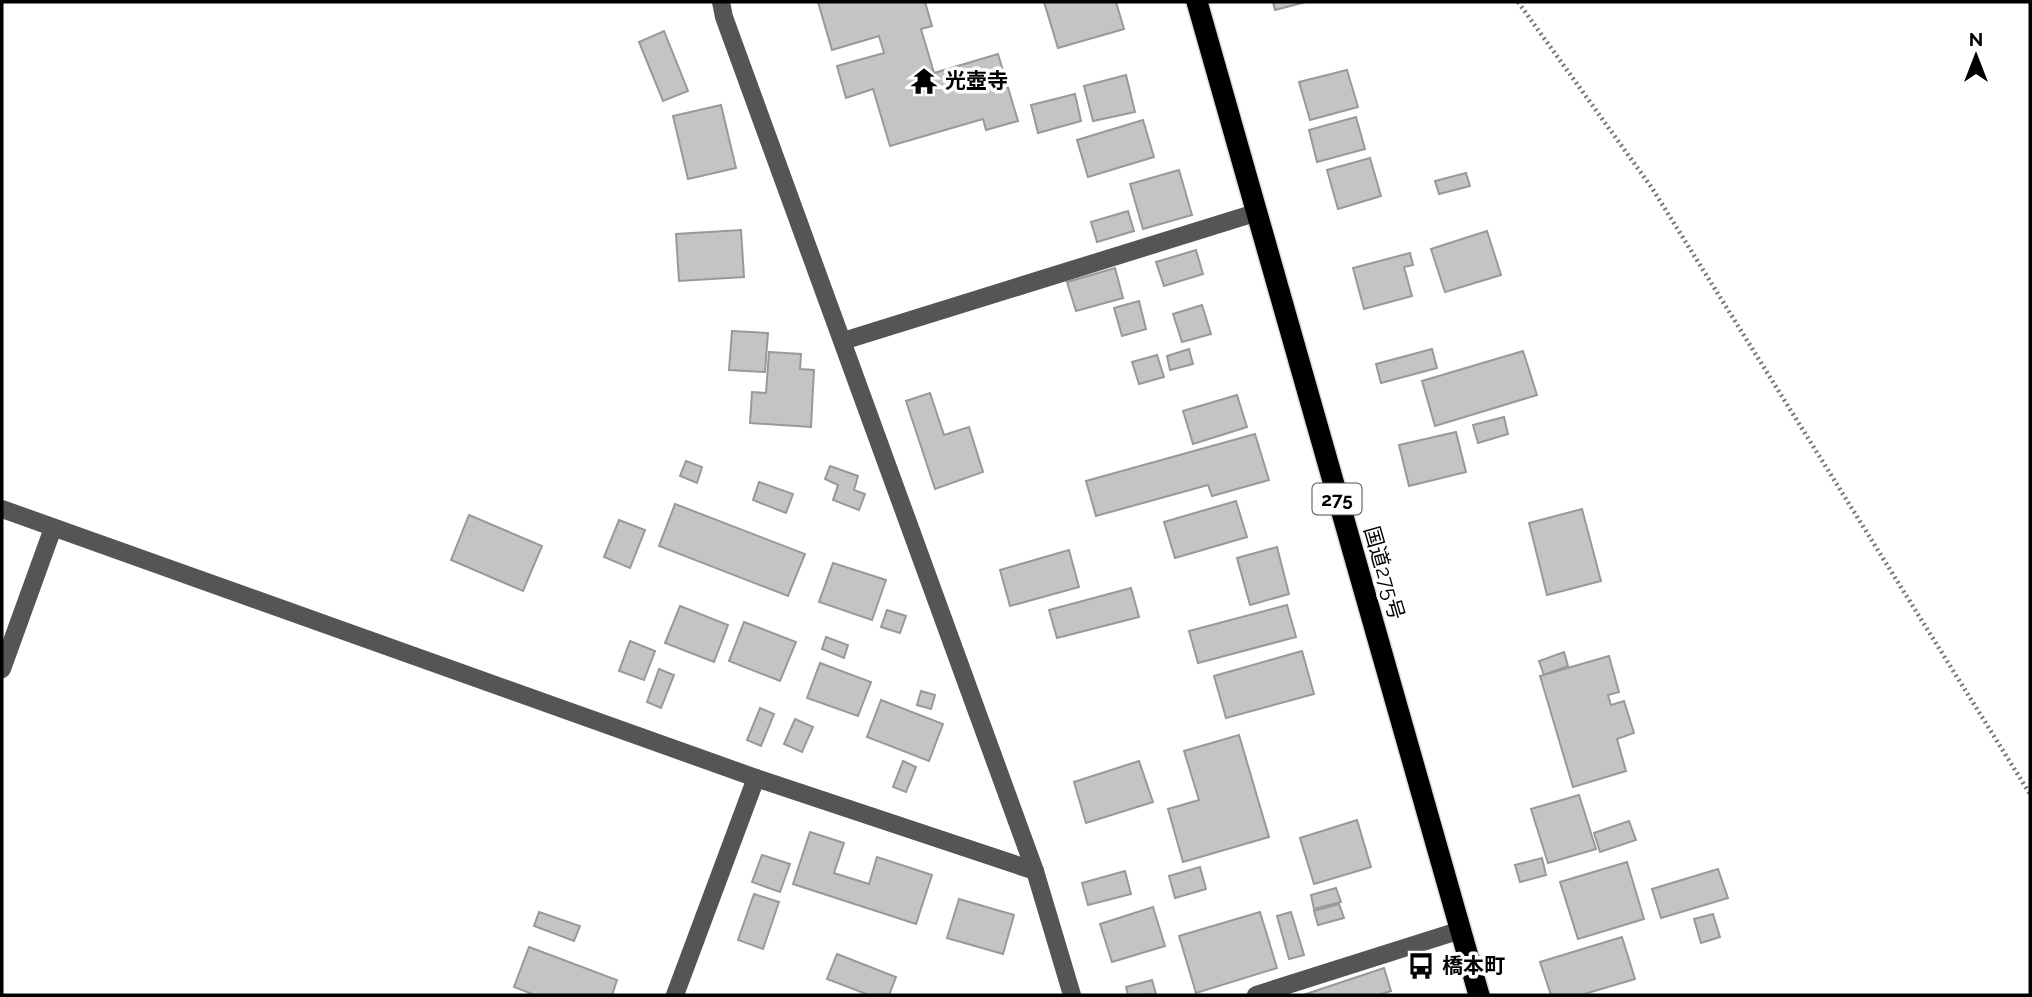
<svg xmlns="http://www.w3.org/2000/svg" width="2032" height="997" viewBox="0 0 2032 997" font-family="Raleway,'Noto Sans JP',sans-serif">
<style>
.building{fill:#c4c4c4;stroke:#999;stroke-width:2}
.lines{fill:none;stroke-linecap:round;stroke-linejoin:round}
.highway-casing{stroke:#dbdbdb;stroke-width:24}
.path{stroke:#777;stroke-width:4.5;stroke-dasharray:2 3.5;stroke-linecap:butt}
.minor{stroke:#555;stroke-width:18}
.highway{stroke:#000;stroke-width:21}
.labels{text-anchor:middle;stroke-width:7;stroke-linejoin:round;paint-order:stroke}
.shield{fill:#fff;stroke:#4c4c4c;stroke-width:2}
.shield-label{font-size:19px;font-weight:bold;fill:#000}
.poi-label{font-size:21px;font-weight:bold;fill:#000;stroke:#fff;text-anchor:start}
.street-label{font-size:21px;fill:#000;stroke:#fff}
</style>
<rect width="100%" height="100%" fill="#fff"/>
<g class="building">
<path d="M818 2H925L932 26 921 29 934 73 998 54 1018 121 986 130 983 119 890 146 873 89 846 98 837 66 884 53 879 36 832 50Z"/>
<path d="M1044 2H1116L1124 29 1058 48Z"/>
<path d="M1273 2H1306L1275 10Z"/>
<path d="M664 31 688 91 663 101 639 42Z"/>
<path d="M1347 70 1358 107 1310 120 1299 82Z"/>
<path d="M1126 75 1135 112 1093 121 1084 86Z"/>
<path d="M1075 94 1081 121 1038 133 1031 105Z"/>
<path d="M721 105 736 168 688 179 673 116Z"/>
<path d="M1356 117 1365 149 1317 162 1309 130Z"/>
<path d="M1143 120 1154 157 1088 177 1077 140Z"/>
<path d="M1370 158 1381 196 1338 209 1327 170Z"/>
<path d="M1179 170 1192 215 1143 229 1130 184Z"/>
<path d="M1466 173 1470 186 1439 194 1435 181Z"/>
<path d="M1128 211 1134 231 1097 242 1091 222Z"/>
<path d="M741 230 744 277 679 281 676 234Z"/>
<path d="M1487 231 1501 275 1445 292 1431 249Z"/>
<path d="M1196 250 1203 274 1164 286 1156 262Z"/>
<path d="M1410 253 1413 265 1404 267 1412 296 1364 309 1353 268Z"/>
<path d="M1115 268 1123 298 1076 311 1067 282Z"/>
<path d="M1139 301 1146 329 1122 336 1114 308Z"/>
<path d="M1202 305 1211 334 1182 342 1173 314Z"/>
<path d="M732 331 768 333 765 372 729 370Z"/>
<path d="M1189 349 1193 364 1170 370 1167 356Z"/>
<path d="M1432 349 1437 368 1381 383 1376 364Z"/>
<path d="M1523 351 1537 395 1435 426 1422 381Z"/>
<path d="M769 352 801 354 800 369 814 370 811 427 750 423 752 392 766 393Z"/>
<path d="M1157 355 1164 377 1139 384 1132 362Z"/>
<path d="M930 393 944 435 969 427 983 472 935 489 906 401Z"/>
<path d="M1237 395 1247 427 1193 444 1183 411Z"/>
<path d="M1504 417 1508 434 1478 443 1473 425Z"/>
<path d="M1456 432 1466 472 1409 486 1399 445Z"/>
<path d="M1255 434 1269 480 1212 496 1208 485 1096 516 1086 481Z"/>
<path d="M686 461 702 467 697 483 680 476Z"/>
<path d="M830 466 858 476 854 490 865 494 859 510 833 500 838 485 825 479Z"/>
<path d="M759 482 793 494 786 513 753 500Z"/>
<path d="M1236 501 1247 537 1175 558 1164 522Z"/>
<path d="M675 504 805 554 788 596 659 546Z"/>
<path d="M1582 509 1601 581 1547 595 1529 523Z"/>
<path d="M469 515 542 546 523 591 451 560Z"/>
<path d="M619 520 645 530 630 568 604 557Z"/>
<path d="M1277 547 1289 594 1250 605 1237 558Z"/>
<path d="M1069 550 1079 587 1010 606 1000 570Z"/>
<path d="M833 563 886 580 872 620 819 602Z"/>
<path d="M1131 588 1139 617 1057 638 1049 610Z"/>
<path d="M1287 605 1296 637 1198 663 1189 631Z"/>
<path d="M680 606 728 625 714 662 665 643Z"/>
<path d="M887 610 906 616 900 633 881 627Z"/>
<path d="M744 622 796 642 780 681 729 661Z"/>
<path d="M826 637 848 645 844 658 822 649Z"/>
<path d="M630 641 655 651 644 680 619 671Z"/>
<path d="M1302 651 1314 694 1226 718 1214 676Z"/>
<path d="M1564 652 1568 666 1544 675 1539 661Z"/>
<path d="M1609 656 1619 692 1608 695 1611 705 1624 701 1634 733 1617 739 1626 771 1573 787 1540 676Z"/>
<path d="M820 663 871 682 858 716 807 698Z"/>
<path d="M659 669 674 675 661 708 647 702Z"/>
<path d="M921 691 935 695 931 709 917 705Z"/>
<path d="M881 700 943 724 929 761 867 737Z"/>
<path d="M760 708 774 714 761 746 747 740Z"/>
<path d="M795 719 813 727 802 752 784 744Z"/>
<path d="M1239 735 1269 837 1183 862 1168 809 1199 800 1184 751Z"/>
<path d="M903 761 916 767 906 792 893 787Z"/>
<path d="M1139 761 1153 802 1086 823 1074 782Z"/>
<path d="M1579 795 1596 849 1548 863 1531 809Z"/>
<path d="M1357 820 1371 867 1314 884 1300 838Z"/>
<path d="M1629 821 1636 840 1600 852 1594 833Z"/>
<path d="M810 832 844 843 834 873 869 884 877 857 932 875 916 924 793 884Z"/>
<path d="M762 855 790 864 780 892 752 882Z"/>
<path d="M1542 858 1546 875 1520 882 1515 865Z"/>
<path d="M1627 862 1644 919 1578 939 1560 882Z"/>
<path d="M1200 867 1206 889 1175 898 1169 876Z"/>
<path d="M1718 869 1728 898 1661 918 1652 889Z"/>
<path d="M1125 871 1131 894 1088 905 1082 883Z"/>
<path d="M1336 888 1341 902 1314 909 1311 895Z"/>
<path d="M754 894 779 902 763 949 738 940Z"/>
<path d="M959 899 1014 915 1003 954 947 938Z"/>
<path d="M1339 904 1344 918 1318 925 1314 911Z"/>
<path d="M1153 907 1165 946 1112 962 1100 924Z"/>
<path d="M539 912 580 926 574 941 534 926Z"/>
<path d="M1260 912 1277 968 1196 993 1179 936Z"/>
<path d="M1291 912 1304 955 1289 959 1277 916Z"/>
<path d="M1713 914 1720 937 1701 943 1694 919Z"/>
<path d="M1622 937 1635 979 1581 995H1551L1540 962Z"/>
<path d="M529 947 617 980 612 995H535L514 987Z"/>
<path d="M837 954 896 977 889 995H869L827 979Z"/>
<path d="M1384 968 1391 991 1378 995H1303Z"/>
<path d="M1152 980 1156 994 1128 995 1126 987Z"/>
</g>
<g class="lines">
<defs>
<path id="highway" d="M1197 2 1479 995"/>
</defs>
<use href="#highway" class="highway-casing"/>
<path class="path" d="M1518 2 1652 188 2030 794"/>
<g class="minor">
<path d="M721 2 724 17 1035 871 1072 995"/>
<path d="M843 341 1255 213"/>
<path d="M2 509 756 778 1035 871"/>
<path d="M2 669 53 528"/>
<path d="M675 995 756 778"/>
<path d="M1256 995 1461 930"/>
</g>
<use href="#highway" class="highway"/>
</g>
<defs>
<symbol id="temple-bare" viewBox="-9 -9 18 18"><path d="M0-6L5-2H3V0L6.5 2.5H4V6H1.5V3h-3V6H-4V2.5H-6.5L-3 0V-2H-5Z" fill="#000" stroke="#fff" stroke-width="2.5" paint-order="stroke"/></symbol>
<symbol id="bus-bare" viewBox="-9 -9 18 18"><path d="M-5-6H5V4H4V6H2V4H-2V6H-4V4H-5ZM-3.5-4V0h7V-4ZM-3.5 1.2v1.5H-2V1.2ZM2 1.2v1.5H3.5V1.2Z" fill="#000" stroke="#fff" stroke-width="2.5" paint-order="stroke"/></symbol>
</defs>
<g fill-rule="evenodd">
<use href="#temple-bare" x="905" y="62" width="38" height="38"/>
<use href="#bus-bare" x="1402" y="947" width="38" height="38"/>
</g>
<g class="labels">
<rect class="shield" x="1312.5" y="483.5" width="49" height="31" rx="5"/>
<g class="shield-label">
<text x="1337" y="506">275</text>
</g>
<g class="poi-label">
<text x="945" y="88">光壺寺</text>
<text x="1442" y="973">橋本町</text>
</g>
<g class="street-label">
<text transform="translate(1384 573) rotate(74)" y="7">国道275号</text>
</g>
</g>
<rect width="2032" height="997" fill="none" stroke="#000000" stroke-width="7"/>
<g transform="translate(1976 56)" stroke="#ffffff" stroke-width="5" paint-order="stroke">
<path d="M0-5L12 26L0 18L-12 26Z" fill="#000000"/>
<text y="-10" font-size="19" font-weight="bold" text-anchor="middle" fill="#000000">N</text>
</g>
</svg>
